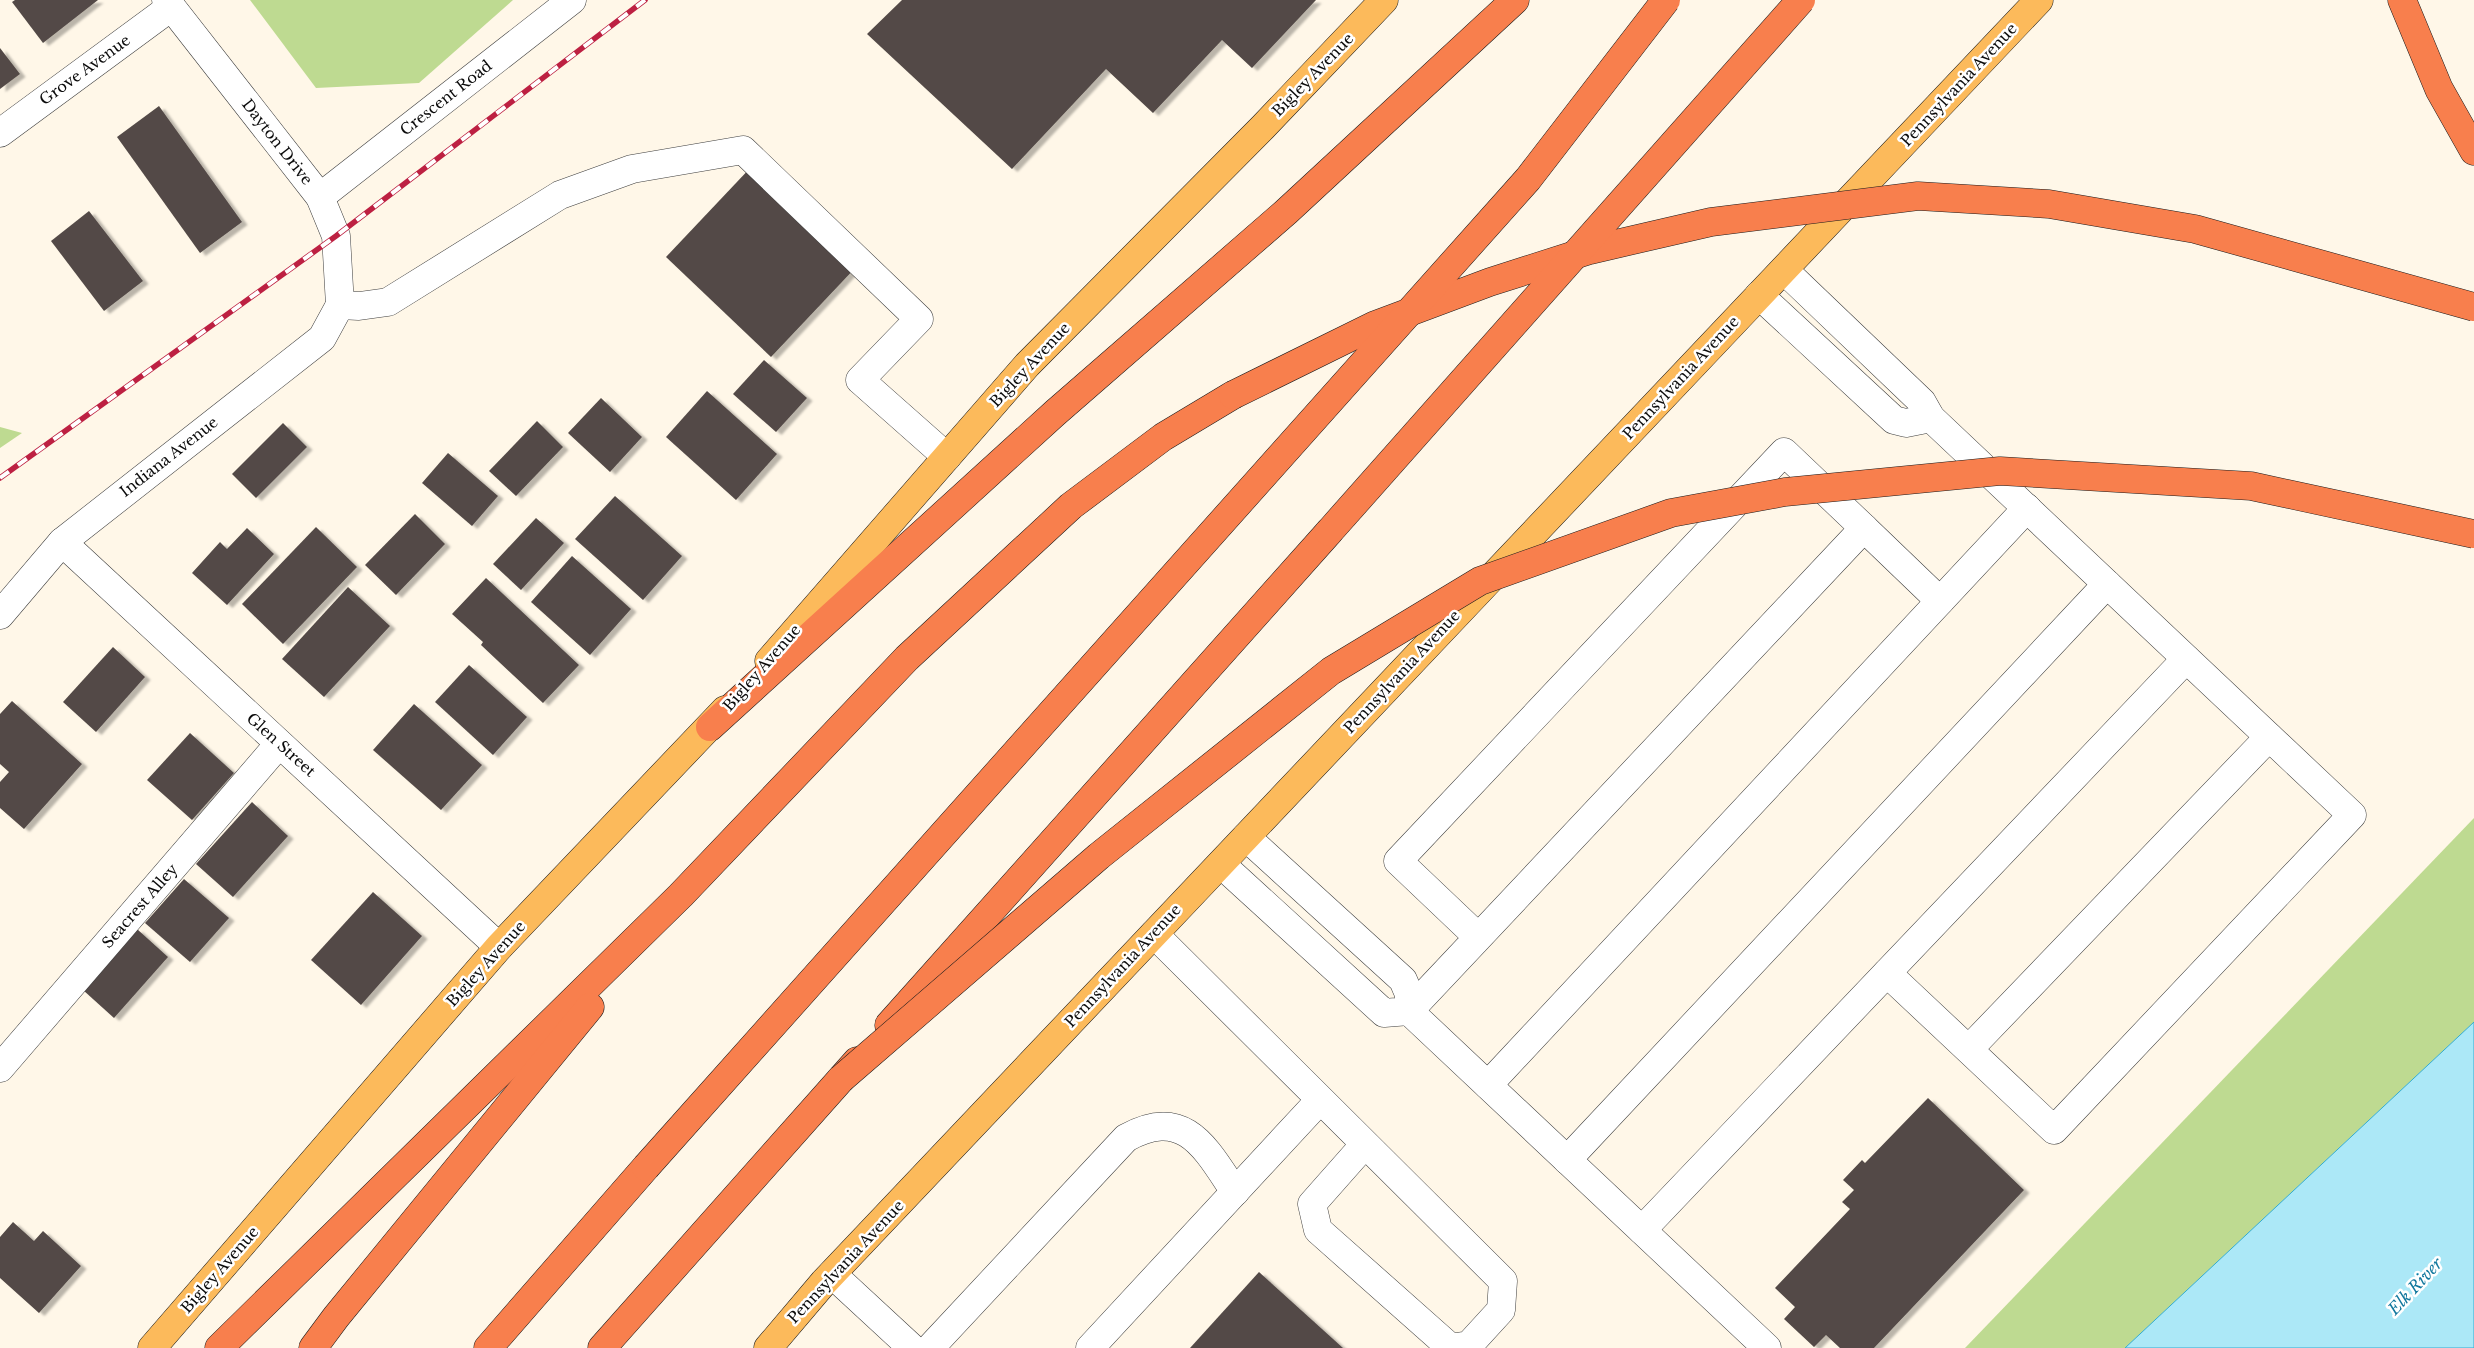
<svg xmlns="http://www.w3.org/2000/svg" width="2474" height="1348" viewBox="0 0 2474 1348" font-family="'Libre Baskerville',serif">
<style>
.forest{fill:#beda91}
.water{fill:#ace8f7;stroke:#31abd0}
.building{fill:#534a47;filter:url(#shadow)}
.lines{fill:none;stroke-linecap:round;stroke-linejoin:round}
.minor-casing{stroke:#3e3e3e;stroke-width:29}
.major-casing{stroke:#1c1c1c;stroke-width:29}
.highway-casing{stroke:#1c1c1c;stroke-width:29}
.minor{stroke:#fff;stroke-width:28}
.major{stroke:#fcba5b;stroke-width:28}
.highway{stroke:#f87f4d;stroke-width:28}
.rail-casing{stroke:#bd2042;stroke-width:5.5}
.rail{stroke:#fff;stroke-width:4;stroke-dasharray:11;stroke-linecap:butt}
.highway-bridge-casing{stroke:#1c1c1c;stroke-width:29;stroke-linecap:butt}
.highway-bridge{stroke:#f87f4d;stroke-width:28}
.labels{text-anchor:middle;stroke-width:5;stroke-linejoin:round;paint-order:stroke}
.street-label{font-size:15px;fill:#0b0b0b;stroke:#fff}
.water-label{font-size:16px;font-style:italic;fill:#12789e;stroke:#fff}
</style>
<defs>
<filter id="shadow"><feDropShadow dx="5.5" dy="3" stdDeviation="1" flood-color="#0004"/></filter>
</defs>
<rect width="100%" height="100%" fill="#fff7e8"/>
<g class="forest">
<path d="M250 0H513L419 83 316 88Z"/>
<path d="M0 427 22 433 0 448Z"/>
<path d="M2474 818V1022L2125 1348H1965Z"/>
</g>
<path class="water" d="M2474 1022V1348H2125Z"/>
<g class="building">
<path d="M15 0H98L43 43 12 2Z"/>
<path d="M902 0H1316L1252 68 1222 40 1153 113 1106 69 1012 169 867 34Z"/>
<path d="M0 48 20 74 0 89Z"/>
<path d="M159 106 242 222 200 253 117 137Z"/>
<path d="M753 165 858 265 771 357 666 257Z"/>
<path d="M89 211 143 281 104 311 51 241Z"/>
<path d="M764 360 807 398 776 432 733 394Z"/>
<path d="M707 391 777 454 736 500 666 437Z"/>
<path d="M601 398 642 437 610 472 568 433Z"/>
<path d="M537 421 563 447 516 496 489 471Z"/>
<path d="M283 423 307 447 256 498 232 474Z"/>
<path d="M448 453 498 496 472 526 422 483Z"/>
<path d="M615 496 682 556 643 600 575 539Z"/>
<path d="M415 514 445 544 396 595 365 565Z"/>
<path d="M536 518 564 543 521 590 493 564Z"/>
<path d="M316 527 357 567 283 644 242 604Z"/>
<path d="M247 528 274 554 227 605 192 573 220 542 227 549Z"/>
<path d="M572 556 631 609 590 655 531 602Z"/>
<path d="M486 578 579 665 543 703 481 645 483 642 452 614Z"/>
<path d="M348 587 390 626 324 697 282 659Z"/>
<path d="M113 647 145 677 96 732 63 702Z"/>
<path d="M469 665 527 717 493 755 435 702Z"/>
<path d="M12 701 82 764 24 829 0 808V782L9 772 0 764V714Z"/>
<path d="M414 704 482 765 441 810 373 750Z"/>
<path d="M190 733 234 773 192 820 147 780Z"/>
<path d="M252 802 288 836 233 897 196 864Z"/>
<path d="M184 879 229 918 190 962 145 923Z"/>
<path d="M373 892 422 936 361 1005 311 960Z"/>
<path d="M137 929 168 957 114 1018 83 990Z"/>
<path d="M1928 1098 2024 1190 1874 1348H1840L1826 1335 1814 1347 1784 1319 1795 1307 1775 1288 1850 1209 1842 1202 1854 1190 1843 1180 1862 1160 1865 1163Z"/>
<path d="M13 1222 34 1241 43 1231 81 1266 39 1313 0 1278V1237Z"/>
<path d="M1259 1272 1343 1348H1190Z"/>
</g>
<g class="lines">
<defs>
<g id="minor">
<path d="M166 0 320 197 336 236 340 305"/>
<path d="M0 133 171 7"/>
<path d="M320 197 572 0"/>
<path d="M1784 270 1922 402 1931 418 2352 815 2054 1130 1887 973"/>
<path d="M1759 295 1894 420 1906 423 1931 418"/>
<path d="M340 305 359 306 388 302 560 195 632 169 743 150 919 319 860 380 947 457"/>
<path d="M1864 528 1940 601"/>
<path d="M62 542 499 947"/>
<path d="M0 615 62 542 322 338 340 305"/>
<path d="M1221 864 1384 1013 1409 1011V994L1403 980 1246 837"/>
<path d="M1154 934 1503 1281 1501 1310 1469 1345 1451 1348 1318 1230 1312 1204 1365 1144"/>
<path d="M1478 937 1398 861 1784 452 1864 528 1409 1011 1767 1348"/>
<path d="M1969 1049 2269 737"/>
<path d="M0 1068 279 744"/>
<path d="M1488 1085 2027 508"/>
<path d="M1567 1160 2107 584"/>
<path d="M1642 1230 2186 659"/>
<path d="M832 1274 912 1348"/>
<path d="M930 1348 1126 1138C1185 1105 1206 1149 1235 1192"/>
<path d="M1090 1348 1320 1100"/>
</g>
<g id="major">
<path d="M769 661 1027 365 1263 127 1384 0"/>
<path d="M152 1348 499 947 725 710"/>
<path d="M768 1348 824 1282 2039 0"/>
</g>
<g id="highway">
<path d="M2402 0 2439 89 2474 151"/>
<path d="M710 727 1055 413 1286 212 1515 0"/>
<path d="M889 1025 1329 532"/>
<path d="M219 1348 681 895 907 658 1071 506 1163 437 1233 395"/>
<path d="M313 1348 336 1317 590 1007"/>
<path d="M488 1348 646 1167"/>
<path d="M602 1348 857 1061"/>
</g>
</defs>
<use href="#minor" class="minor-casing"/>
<use href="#major" class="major-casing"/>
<use href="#highway" class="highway-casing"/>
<use href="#minor" class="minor"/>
<use href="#major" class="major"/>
<use href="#highway" class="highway"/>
<defs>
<path id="rail" d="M0 478 336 236 645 0"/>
</defs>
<use href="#rail" class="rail-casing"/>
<use href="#rail" class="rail"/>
<defs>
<g id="highway-bridge">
<path d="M1233 395 1375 325 1490 282 1590 250 1711 222 1918 196 2049 204 2195 229 2474 307"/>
<path d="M1329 532 1801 0"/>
<path d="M841 1079 1099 856 1331 671 1480 581 1671 513 1785 492 2000 471 2251 486 2474 534"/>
<path d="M646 1167 1528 179 1666 0"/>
</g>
</defs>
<use href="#highway-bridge" class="highway-bridge-casing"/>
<use href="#highway-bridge" class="highway-bridge"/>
</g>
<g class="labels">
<g class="street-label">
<text transform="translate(85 70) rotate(-36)" y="5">Grove Avenue</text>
<text transform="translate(1313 75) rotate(-46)" y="5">Bigley Avenue</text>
<text transform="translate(1959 85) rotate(-47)" y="5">Pennsylvania Avenue</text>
<text transform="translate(446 98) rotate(-38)" y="5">Crescent Road</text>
<text transform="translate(277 142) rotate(52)" y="5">Dayton Drive</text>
<text transform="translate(1030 365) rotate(-47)" y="5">Bigley Avenue</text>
<text transform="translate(1681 378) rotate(-47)" y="5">Pennsylvania Avenue</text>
<text transform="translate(169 457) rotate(-38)" y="5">Indiana Avenue</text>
<text transform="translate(762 668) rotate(-49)" y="5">Bigley Avenue</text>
<text transform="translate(1402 672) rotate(-47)" y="5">Pennsylvania Avenue</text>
<text transform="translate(281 745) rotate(42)" y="5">Glen Street</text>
<text transform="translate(140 906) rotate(-49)" y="5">Seacrest Alley</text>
<text transform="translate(486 964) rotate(-48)" y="5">Bigley Avenue</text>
<text transform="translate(1123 966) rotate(-47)" y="5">Pennsylvania Avenue</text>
<text transform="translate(846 1262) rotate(-47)" y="5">Pennsylvania Avenue</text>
<text transform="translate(220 1270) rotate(-49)" y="5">Bigley Avenue</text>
</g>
<g class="water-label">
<text transform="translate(2415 1286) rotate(-47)" y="6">Elk River</text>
</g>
</g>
</svg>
